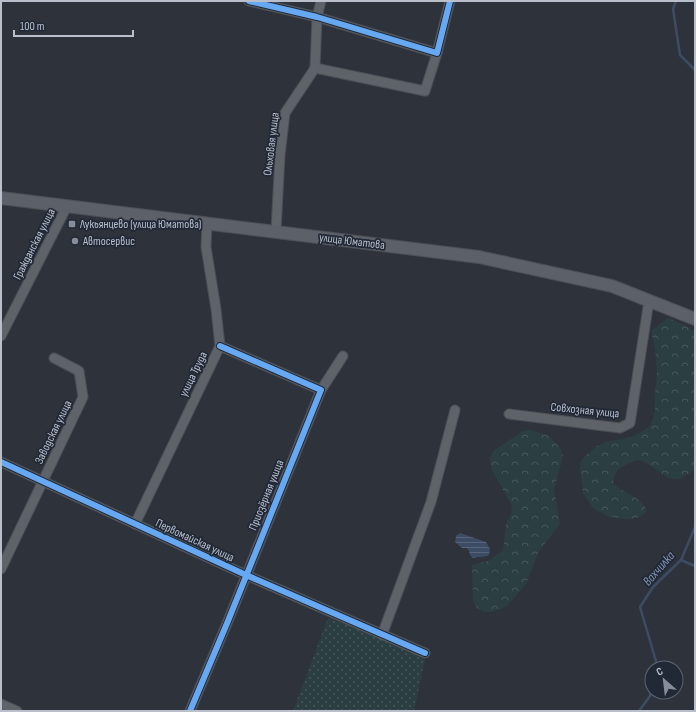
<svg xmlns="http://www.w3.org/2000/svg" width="696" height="712" viewBox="0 0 696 712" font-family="'Sofia Sans Condensed',sans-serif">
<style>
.forest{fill:url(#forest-crowns)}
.garden{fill:url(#garden-dots)}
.water{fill:url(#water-rules)}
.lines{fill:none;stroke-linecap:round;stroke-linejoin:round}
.stream{stroke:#3d4c65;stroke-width:2.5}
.minor-casing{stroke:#4c4f56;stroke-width:11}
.secondary-casing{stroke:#4c4f56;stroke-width:14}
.minor{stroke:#5e6269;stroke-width:9}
.secondary{stroke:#5c6068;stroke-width:12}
.cycleway-casing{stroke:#212937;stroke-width:8}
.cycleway{stroke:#66a8f1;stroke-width:6}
.poi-dot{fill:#888e99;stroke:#212937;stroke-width:1.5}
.labels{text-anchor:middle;stroke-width:3.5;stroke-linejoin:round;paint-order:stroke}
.street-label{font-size:12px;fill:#b9bfcb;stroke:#212937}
.poi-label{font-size:12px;fill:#b9bfcb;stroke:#212937;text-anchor:start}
.water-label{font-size:13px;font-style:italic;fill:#8394b1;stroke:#212937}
</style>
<defs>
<pattern id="forest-crowns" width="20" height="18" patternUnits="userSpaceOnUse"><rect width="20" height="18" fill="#2b3e42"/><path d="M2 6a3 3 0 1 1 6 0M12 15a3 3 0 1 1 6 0" fill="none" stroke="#48585c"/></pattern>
<pattern id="garden-dots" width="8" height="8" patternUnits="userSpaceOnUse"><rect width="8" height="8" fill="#2b3e42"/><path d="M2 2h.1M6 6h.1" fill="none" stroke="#48585c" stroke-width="1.8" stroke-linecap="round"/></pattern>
<pattern id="water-rules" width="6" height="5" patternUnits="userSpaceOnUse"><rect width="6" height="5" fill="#3d4c65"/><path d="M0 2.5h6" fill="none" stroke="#57647a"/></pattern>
</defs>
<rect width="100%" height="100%" fill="#2e333b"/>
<g class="forest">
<path d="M668 318 684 325 695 332V470L679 479 668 478 645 462 637 460C624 466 613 468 613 484 625 494 641 496 647 511L640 517 629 519 609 517 593 508 583 493 580 467 582 459 597 446 606 442 635 436 649 427 653 419 655 411V392L657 374 655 347 651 331Z"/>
<path d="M531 430 549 436 560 448 563 456 554 489 560 524 539 551 526 584 507 606 492 612H484L477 608 473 601 472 565 488 561 503 551 506 524 511 515 512 506 491 468 490 458 493 451 523 431Z"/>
</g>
<path class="garden" d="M328 618 377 635 425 659 414 711H293Z"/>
<path class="water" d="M460 533 486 542 490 549 489 555C484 558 478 556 473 558L470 555 469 551 467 548H462L455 542 456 536Z"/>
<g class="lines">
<g class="stream">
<path d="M676 1 673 9 680 55 695 70"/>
<path d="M681 560 695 566"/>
<path d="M658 668 640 607 653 587 681 560 695 527"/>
<path d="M639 711 650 696 652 690"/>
</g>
<defs>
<g id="minor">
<path d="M249 1 317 17 437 53 450 1"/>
<path d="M315 68 425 91 437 53"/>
<path d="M315 68 317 17 321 1"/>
<path d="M276 231 280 155 285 113 315 68"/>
<path d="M1 336 67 206"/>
<path d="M321 390 343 356"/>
<path d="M509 414 620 428 630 423 649 301"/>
<path d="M1 462 246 575 425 653"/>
<path d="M135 524 220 346 216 309 206 247 207 223"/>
<path d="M1 569 83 397 79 371 54 358"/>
<path d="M382 635 431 502 455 410"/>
<path d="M1 704 17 711"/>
<path d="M190 711 228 621 321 390 220 346"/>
</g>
<path id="secondary" d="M1 198 479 257 612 286 695 319"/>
</defs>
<use href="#minor" class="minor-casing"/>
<use href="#secondary" class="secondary-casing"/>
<use href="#minor" class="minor"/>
<use href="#secondary" class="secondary"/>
<defs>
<g id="cycleway">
<path d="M249 1 317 17 437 53 450 1"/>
<path d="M1 462 246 575 425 653"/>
<path d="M190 711 228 621 321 390 220 346"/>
</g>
</defs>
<use href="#cycleway" class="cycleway-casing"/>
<use href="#cycleway" class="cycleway"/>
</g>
<g class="poi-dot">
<rect x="68" y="220" width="8" height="8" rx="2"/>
<circle cx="75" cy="241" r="4"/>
</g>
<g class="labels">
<g class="street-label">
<text transform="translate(271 144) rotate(-83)" y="4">Ольховая улица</text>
<text transform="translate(352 241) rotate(7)" y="4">улица Юматова</text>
<text transform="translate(34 244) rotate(-63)" y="4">Гражданская улица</text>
<text transform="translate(193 374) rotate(-64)" y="4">улица Труда</text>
<text transform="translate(585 410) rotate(6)" y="4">Совхозная улица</text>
<text transform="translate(53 432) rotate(-64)" y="4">Заводская улица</text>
<text transform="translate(266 495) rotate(-68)" y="4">Приозёрная улица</text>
<text transform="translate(195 540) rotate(25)" y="4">Первомайская улица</text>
</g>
<g class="poi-label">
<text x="80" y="228">Лукьянцево (улица Юматова)</text>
<text x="83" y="245">Автосервис</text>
</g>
<g class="water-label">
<text transform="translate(658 568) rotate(-49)" y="5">Вахчилка</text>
</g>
</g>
<rect width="696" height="712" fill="none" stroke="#b9bfcb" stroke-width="4"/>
<g transform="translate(664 680) rotate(332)"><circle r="19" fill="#212937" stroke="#5e6572"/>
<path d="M0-3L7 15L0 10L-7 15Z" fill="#888e99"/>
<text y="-6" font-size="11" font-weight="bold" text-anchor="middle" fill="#b9bfcb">С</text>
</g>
<path d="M14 30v6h119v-6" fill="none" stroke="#b9bfcb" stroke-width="2"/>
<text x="20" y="30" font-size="12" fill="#b9bfcb" stroke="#212937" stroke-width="3" paint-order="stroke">100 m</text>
</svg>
